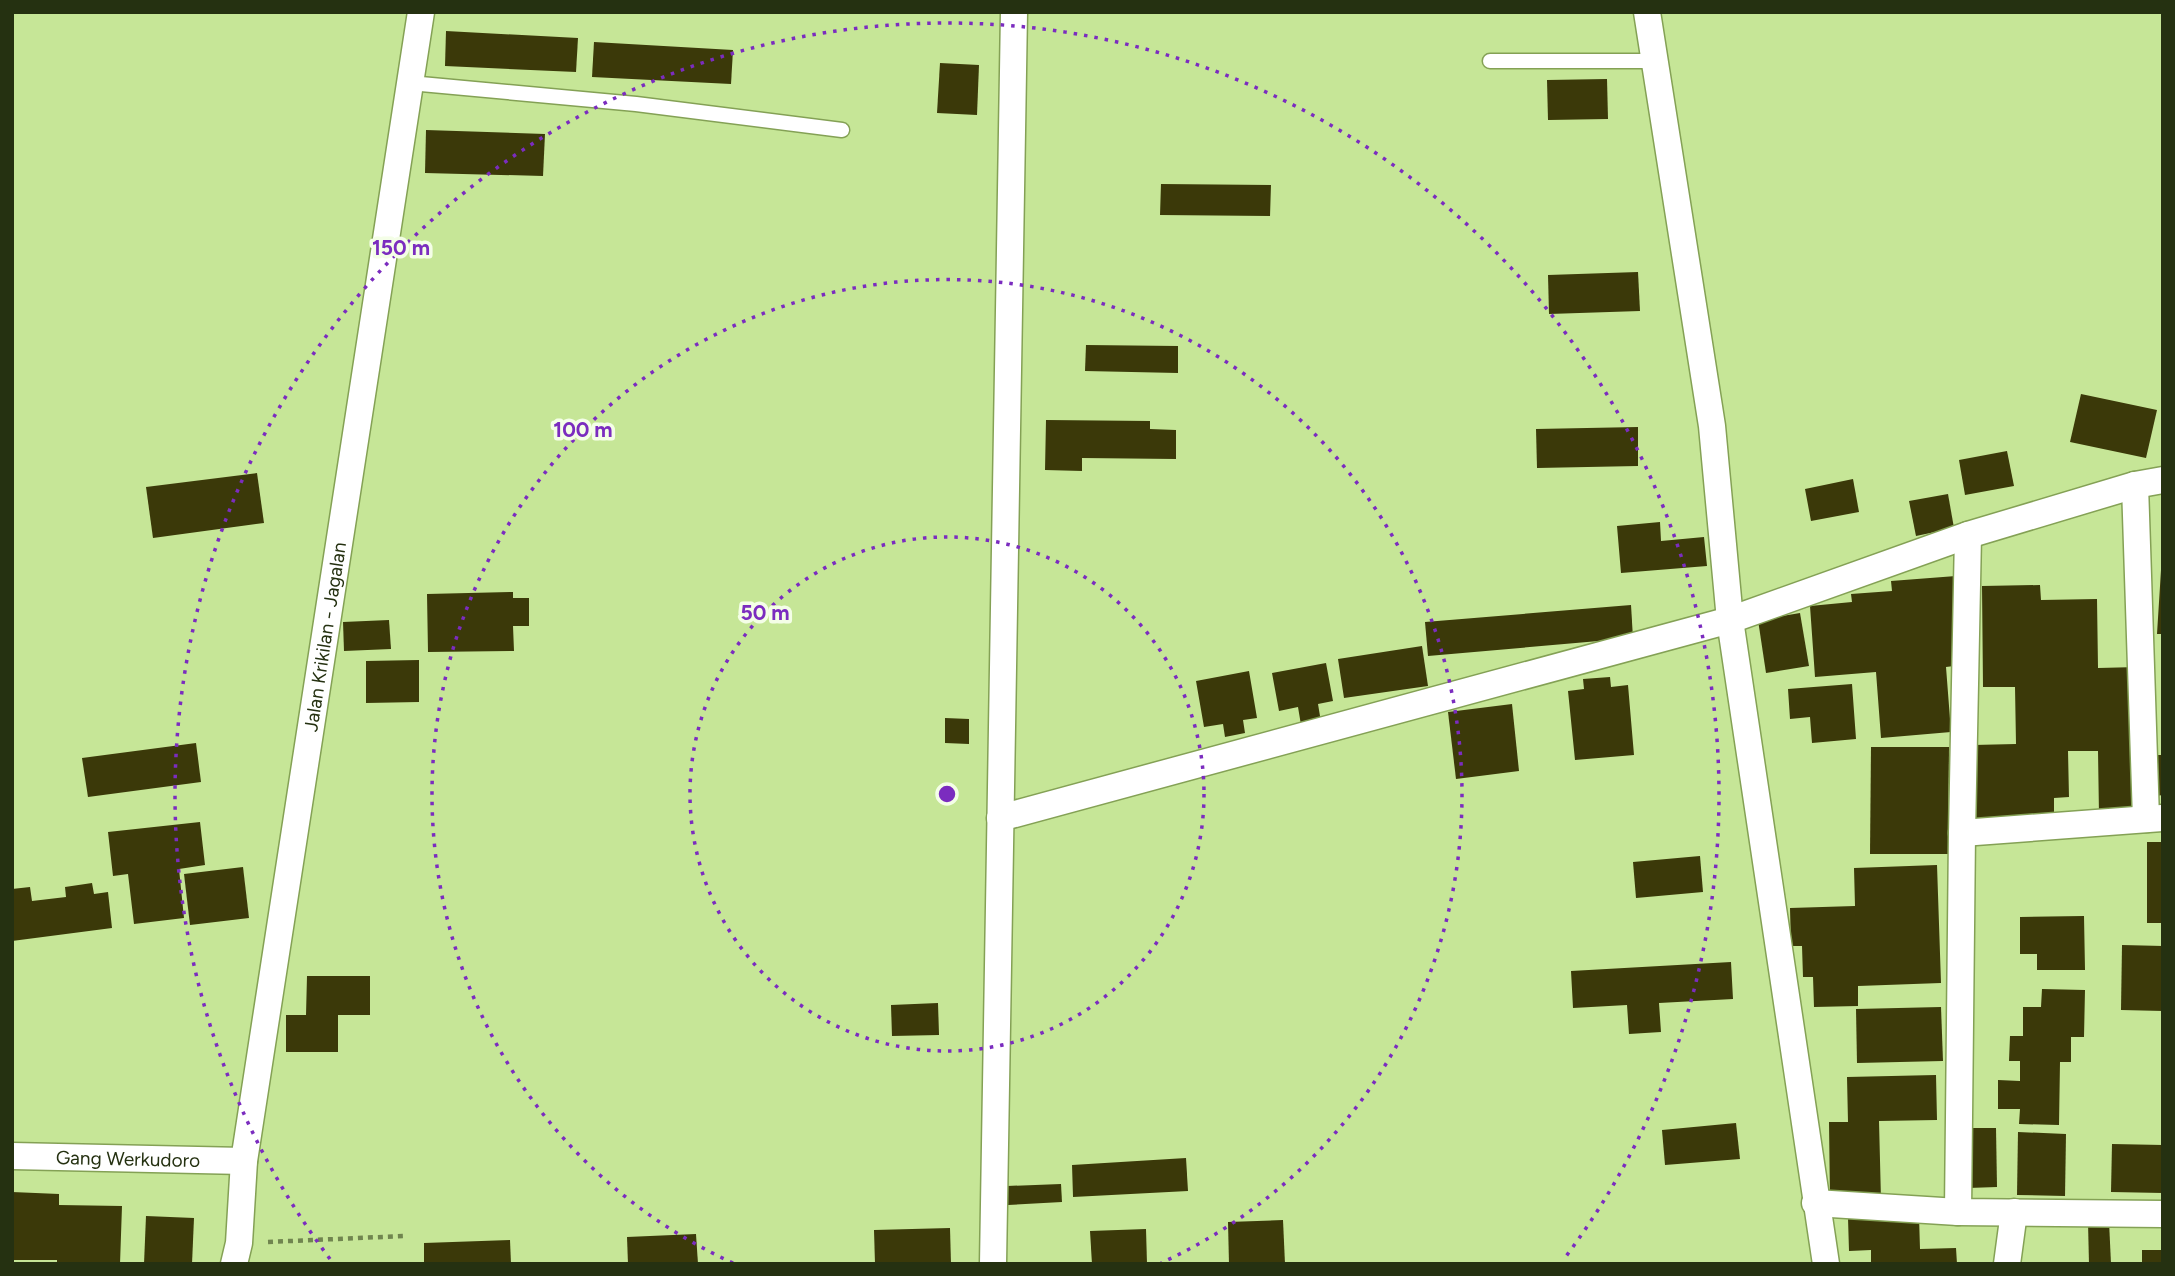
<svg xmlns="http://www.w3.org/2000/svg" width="2175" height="1276" viewBox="0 0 2175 1276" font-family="Figtree,sans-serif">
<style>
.building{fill:#3b3909}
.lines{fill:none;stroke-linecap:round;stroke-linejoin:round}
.service-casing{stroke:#84a155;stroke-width:17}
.minor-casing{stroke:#84a155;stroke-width:29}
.path{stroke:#70854f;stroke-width:4.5;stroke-dasharray:5 5;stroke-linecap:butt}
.service{stroke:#fff;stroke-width:14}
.minor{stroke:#fff;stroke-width:26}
.ring{fill:none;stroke:#7b2cbf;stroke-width:3.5;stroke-dasharray:3.5 7}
.labels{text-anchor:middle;stroke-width:7;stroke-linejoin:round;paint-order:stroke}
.street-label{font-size:19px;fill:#253111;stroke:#f4fee7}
.centre{fill:#7b2cbf;stroke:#f4fee7;stroke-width:3.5}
.ring-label{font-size:21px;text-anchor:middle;font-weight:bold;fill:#7b2cbf;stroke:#f4fee7;stroke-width:7;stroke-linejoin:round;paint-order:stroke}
</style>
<rect width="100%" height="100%" fill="#c6e697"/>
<g class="building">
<path d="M446 31 578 38 576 72 445 66Z"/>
<path d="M594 42 733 50 731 84 592 77Z"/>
<path d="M940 63 979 65 977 115 937 113Z"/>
<path d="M1607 79 1608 119 1548 120 1547 80Z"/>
<path d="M426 130 545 134 543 176 425 173Z"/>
<path d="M1161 184 1271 185 1270 216 1160 215Z"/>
<path d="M1638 272 1640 311 1549 314 1548 275Z"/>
<path d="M1086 345 1178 346V373L1085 371Z"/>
<path d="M2081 394 2157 410 2146 458 2070 442Z"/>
<path d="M1046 420 1150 421V429L1176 430V459L1082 458V471L1045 470Z"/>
<path d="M1638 427V466L1537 468 1536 429Z"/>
<path d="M2007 451 2014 486 1965 495 1959 460Z"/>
<path d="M257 473 264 523 153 538 146 487Z"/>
<path d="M1853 479 1859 512 1811 521 1805 489Z"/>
<path d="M1948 494 1954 528 1916 536 1909 501Z"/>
<path d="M1660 522 1661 541 1704 537 1707 566 1621 573 1617 526Z"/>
<path d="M2161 570 2163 571V634H2157Z"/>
<path d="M1956 576 1962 665 1946 667 1951 732 1881 738 1876 672 1815 677 1810 606 1852 602 1851 594 1892 591 1891 581Z"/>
<path d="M2040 585 2041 600 2097 599 2098 668 2138 667 2140 814 2099 815 2098 751H2068L2069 797 2054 798V825L1974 826 1973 745 2016 744 2015 687H1983L1982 586Z"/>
<path d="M513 592V598H529V626H513L514 651 428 652 427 594Z"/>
<path d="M1631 605 1633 638 1428 656 1425 622Z"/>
<path d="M1800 613 1809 666 1766 673 1758 620Z"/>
<path d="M389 620 391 649 344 651 343 622Z"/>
<path d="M1422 646 1428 686 1344 698 1338 659Z"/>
<path d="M419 660V702L366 703V661Z"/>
<path d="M1326 663 1333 701 1318 704 1321 722 1301 725 1298 707 1279 711 1272 673Z"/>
<path d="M1249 671 1257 718 1243 720 1245 733 1225 737 1223 724 1204 727 1196 681Z"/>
<path d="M1610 677 1611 687 1628 685 1634 755 1575 760 1568 691 1584 689 1583 679Z"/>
<path d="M1852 684 1856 739 1812 743 1810 717 1790 719 1788 689Z"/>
<path d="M1512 704 1519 771 1456 779 1448 712Z"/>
<path d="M945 718 969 719V744L945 743Z"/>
<path d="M196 743 201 782 88 797 82 758Z"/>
<path d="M1871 747H1949L1948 854H1870Z"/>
<path d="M2154 755H2163V795L2156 796Z"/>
<path d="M200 822 205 865 179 869 184 918 134 924 128 874 113 876 108 832Z"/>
<rect x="2147" y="842" width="16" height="81"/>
<path d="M1700 856 1703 892 1636 898 1633 862Z"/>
<path d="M1937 865 1941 983 1858 986V1006L1814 1007 1813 977H1803L1802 946H1791L1790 908 1855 906 1854 868Z"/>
<path d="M243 867 249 918 190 925 184 874Z"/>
<path d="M92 883 94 894 108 892 112 928 12 941V889L30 887 32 901 66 897 65 887Z"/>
<path d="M2084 916 2085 970H2037V954H2020V917Z"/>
<path d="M2122 945 2163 946V1011L2121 1010Z"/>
<path d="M1731 962 1733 999 1659 1003 1661 1032 1629 1034 1627 1005 1573 1008 1571 971Z"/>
<path d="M307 976H370V1015H338V1052H286V1015H306Z"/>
<path d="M2042 989 2085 990 2084 1037H2071V1062H2060L2059 1125 2019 1124 2020 1109H1998V1080L2020 1081V1061H2009L2010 1036H2023V1007H2041Z"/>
<path d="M938 1003 939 1035 892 1036 891 1005Z"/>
<path d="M1941 1007 1943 1061 1857 1063 1856 1009Z"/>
<path d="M1936 1075 1937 1120 1879 1121 1881 1200 1830 1201 1829 1122H1848L1847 1077Z"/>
<path d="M1736 1123 1740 1159 1665 1165 1662 1130Z"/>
<path d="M1967 1128H1996L1997 1187 1968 1188Z"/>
<path d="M2018 1132 2066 1134 2065 1196 2017 1195Z"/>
<path d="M2112 1144 2163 1145V1193L2111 1192Z"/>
<path d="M1186 1158 1188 1191 1073 1197 1072 1165Z"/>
<path d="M1061 1184 1062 1202 1008 1205 1007 1186Z"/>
<path d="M12 1192 59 1194V1205L122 1206 120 1264H57V1260H12Z"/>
<path d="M146 1216 194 1218 192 1264H144Z"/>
<path d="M1919 1216 1920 1249 1956 1248 1957 1264H1871V1250L1849 1251 1848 1218Z"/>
<path d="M1283 1220 1285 1264H1229L1228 1222Z"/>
<path d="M2109 1221 2111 1264H2089L2088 1222Z"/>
<path d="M950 1228 951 1264H875L874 1230Z"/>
<path d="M1146 1229 1147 1264H1092L1090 1231Z"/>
<path d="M696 1234 698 1264H628L627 1237Z"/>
<path d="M510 1240 511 1264H424V1243Z"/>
<rect x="2142" y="1250" width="21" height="14"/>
</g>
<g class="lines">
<defs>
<g id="service">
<path d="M1490 61H1655"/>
<path d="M410 83 636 104 842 130"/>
</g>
<g id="minor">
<path d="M1647 12 1712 426 1730 620 1826 1264"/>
<path d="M2135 485 2146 819"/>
<path d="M1000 818 1730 620 1968 535 2135 485 2163 480"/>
<path d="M1962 833 2162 818"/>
<path id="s1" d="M12 1156 244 1161"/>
<path d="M1815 1203 1958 1212 2163 1214"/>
<path d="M1958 1212 1962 833 1968 535"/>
<path id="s2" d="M234 1264 239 1243 244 1161 421 12"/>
<path d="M993 1264 1014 12"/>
<path d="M2007 1264 2014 1212"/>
</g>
</defs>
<use href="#service" class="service-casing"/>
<use href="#minor" class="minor-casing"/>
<path class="path" d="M268 1242 404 1236"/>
<use href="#service" class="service"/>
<use href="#minor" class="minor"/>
</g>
<g class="ring">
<circle cx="947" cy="794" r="257"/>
<path d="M733 1263A515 515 0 1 1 1161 1263"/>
<path d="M330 1259A772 772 0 1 1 1564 1259"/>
</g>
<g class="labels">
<g class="street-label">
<text dy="7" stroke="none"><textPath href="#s2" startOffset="634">Jalan Krikilan - Jagalan</textPath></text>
<text dy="7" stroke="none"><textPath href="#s1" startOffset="116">Gang Werkudoro</textPath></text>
</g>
</g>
<circle cx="947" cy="794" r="10" class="centre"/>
<g class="ring-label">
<text x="401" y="255">150 m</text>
<text x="583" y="437">100 m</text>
<text x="765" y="620">50 m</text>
</g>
<rect width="2175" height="1276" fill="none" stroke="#253111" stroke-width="28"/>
</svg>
